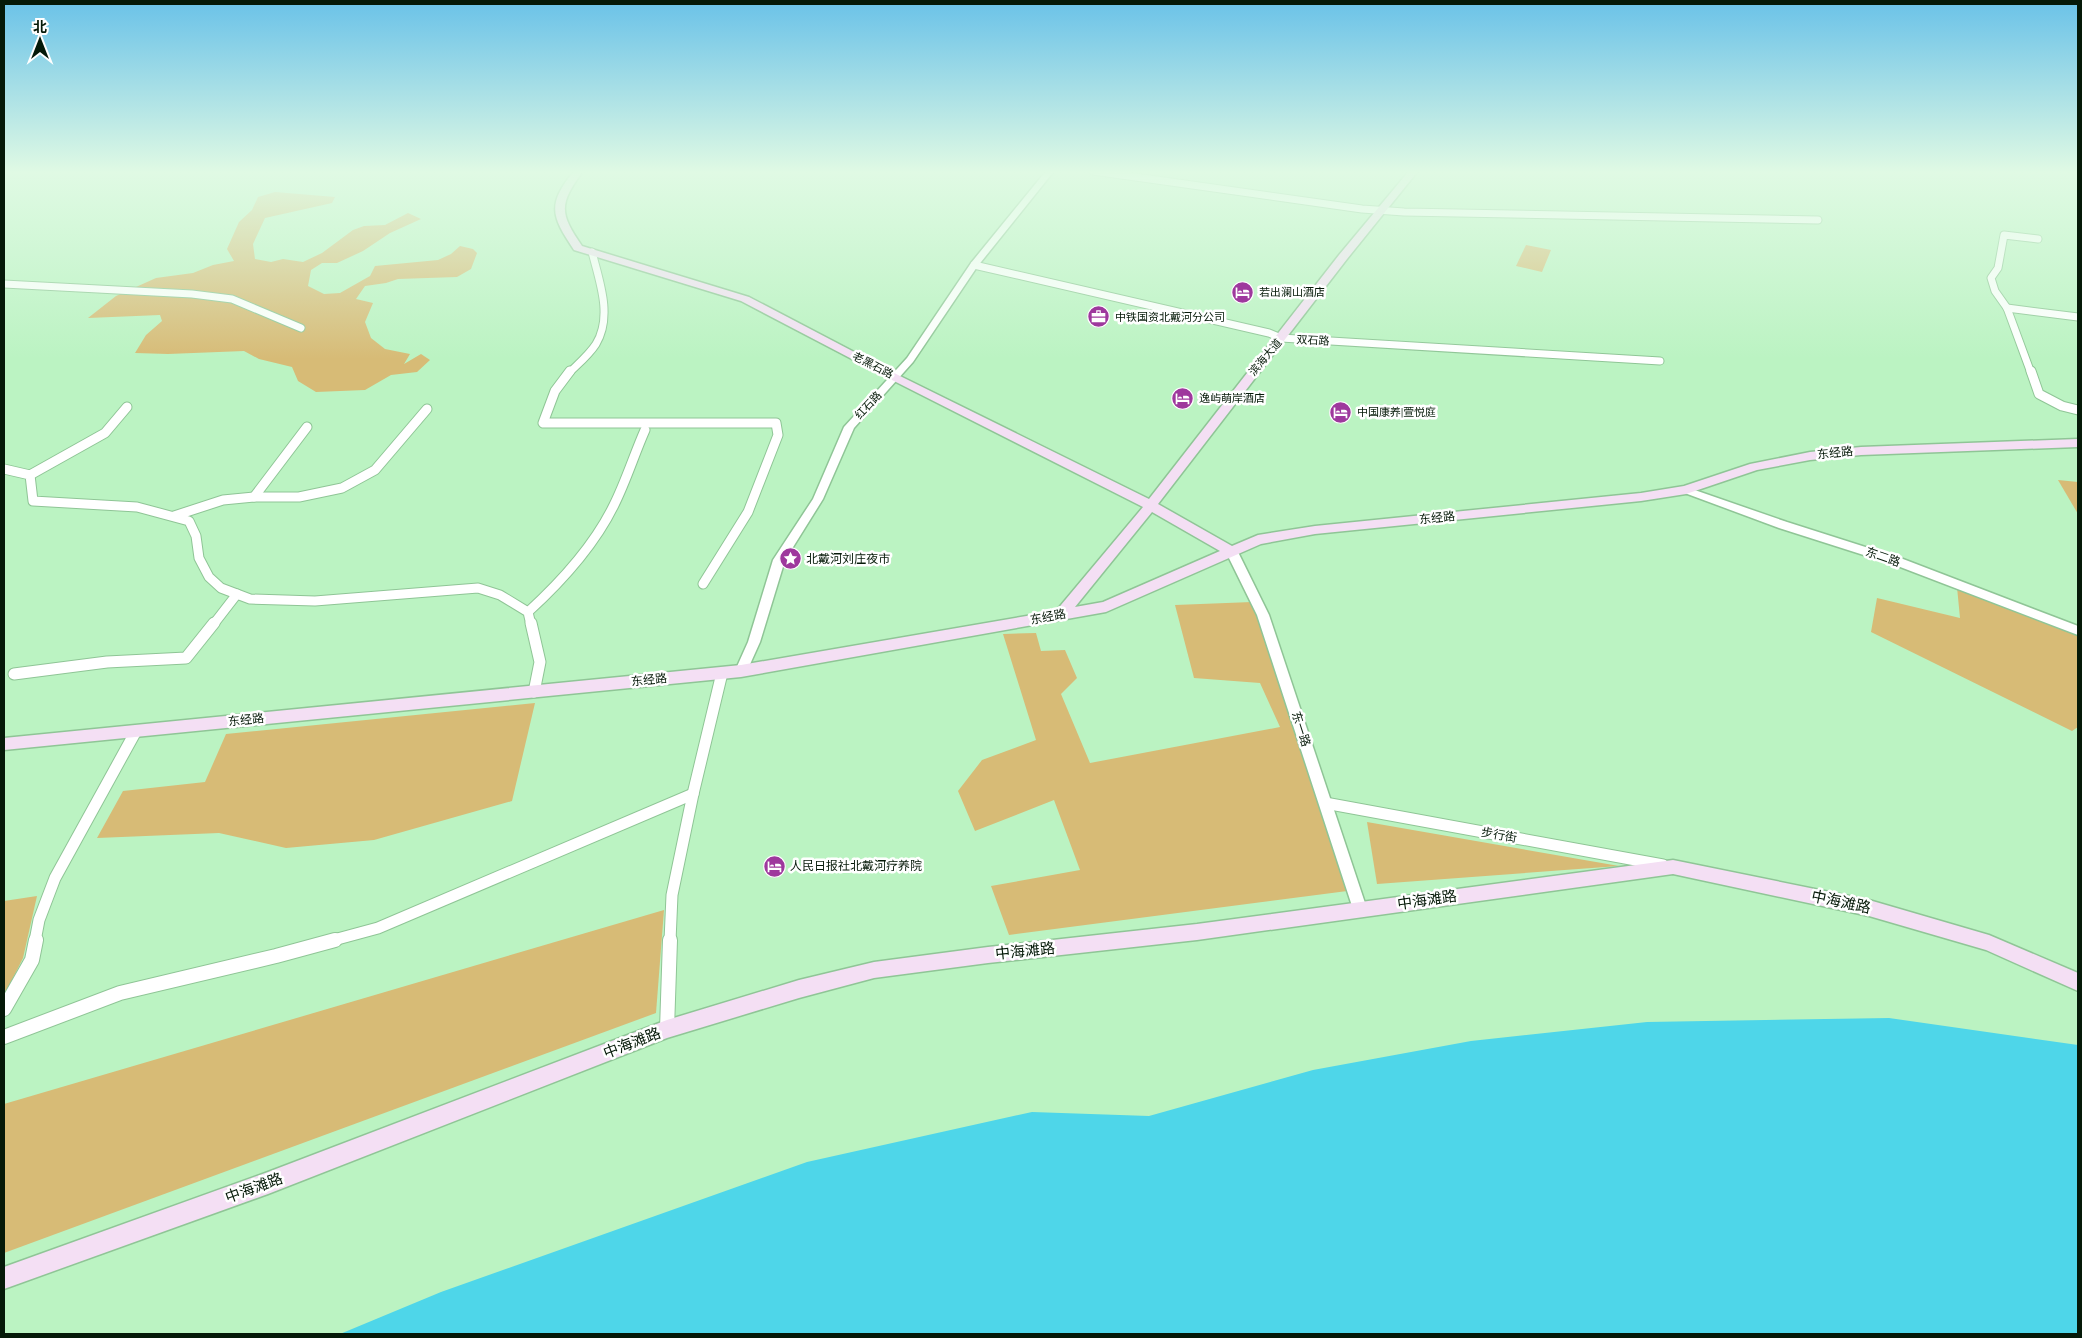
<svg xmlns="http://www.w3.org/2000/svg" width="2082" height="1338" viewBox="0 0 2082 1338" font-family="'PT Sans Narrow','Noto Sans SC',sans-serif">
<style>
.green{fill:#d7bb76}
.water{fill:#4ed6e9}
.lines{fill:none;stroke-linecap:round;stroke-linejoin:round}
.minor-far3-casing{stroke:#8fc596;stroke-width:9}
.minor-far2-casing{stroke:#8fc596;stroke-width:11}
.minor-far1-casing{stroke:#8fc596;stroke-width:13}
.minor-casing{stroke:#8fc596;stroke-width:16}
.tertiary-casing{stroke:#8fc596;stroke-width:3}
.secondary-casing{stroke:#8fc596;stroke-width:3}
.minor-far3{stroke:#fff;stroke-width:7}
.minor-far2{stroke:#fff;stroke-width:9}
.minor-far1{stroke:#fff;stroke-width:11}
.minor{stroke:#fff;stroke-width:14}
.tertiary{fill:#fff;fill-rule:evenodd}
.secondary{fill:#f4dff4;fill-rule:evenodd}
.labels{text-anchor:middle;stroke-width:5;stroke-linejoin:round;paint-order:stroke}
.far-poi-label{font-size:11px;fill:#051908;stroke:#fff;text-anchor:start}
.far-street-label{font-size:11px;fill:#051908;stroke:#fff}
.street-label{font-size:12px;fill:#051908;stroke:#fff}
.poi-label{font-size:12px;fill:#051908;stroke:#fff;text-anchor:start}
.near-street-label{font-size:15px;fill:#051908;stroke:#fff}
</style>
<rect width="100%" height="100%" fill="#bbf3c2"/>
<g class="green">
<path d="M275 192 335 197 332 203 265 218 253 244 255 259 271 262 283 259 303 262 322 253 353 230 364 226 385 225 408 213 421 219 390 233 363 251 337 263H322L311 270 308 286 324 294 340 293 370 276 375 266 438 260 451 254 460 246 473 249 477 253 471 269 457 277 398 279 386 283 365 286 356 299 373 303 365 322 371 338 385 349 410 354 404 364 421 354 430 360 417 372 391 375 365 390 316 392 298 381 292 367 259 359 244 351 168 354 135 353 146 335 162 321 160 315 88 318 116 296 156 278 193 273 213 265 234 261 227 249 239 222 252 210 258 197Z"/>
<path d="M1526 245 1551 250 1542 272 1516 266Z"/>
<path d="M2058 480 2078 482V514Z"/>
<path d="M1957 587 2078 635V727L2072 731 1871 632 1877 598 1960 618Z"/>
<path d="M1252 602 1355 890 1009 935 991 886 1080 870 1054 800 975 831 958 791 982 760 1036 740 1003 634 1036 633 1041 651 1065 650 1077 678 1061 694 1090 763 1280 727 1260 683 1194 678 1175 605Z"/>
<path d="M535 703 512 801 374 840 286 848 219 833 97 838 123 791 205 782 226 734Z"/>
<path d="M1367 822 1619 866 1377 884Z"/>
<path d="M37 896 23 958 4 996V901Z"/>
<path d="M664 910 656 1013 4 1253V1104Z"/>
</g>
<path class="water" d="M1889 1018 2078 1045V1334H340L441 1292 807 1162 1032 1112 1149 1116 1313 1070 1471 1041 1647 1022Z"/>
<g class="lines">
<defs>
<g id="minor-far3">
<path d="M1093 171 1362 209 1404 212 1818 220"/>
<path d="M974 265 1269 333 1281 338 1660 361"/>
<path d="M4 284 192 294 232 299 301 328"/>
<path d="M2007 308 2078 317"/>
<path d="M569 373C578 364 589 355 596 344 613 316 599 280 592 252"/>
<path d="M2031 373 2007 308 1995 291 1991 278 1998 268 2004 235 2038 239"/>
</g>
<g id="minor-far2">
<path d="M570 371 555 391 543 423H776L778 435 748 512 703 584"/>
<path d="M2031 371 2039 394 2062 406 2078 410"/>
<path d="M4 469 30 475 33 501 137 507 189 521 196 536 199 558 209 577 221 588 250 599 315 601 478 588 500 595 528 612 531 625"/>
<path d="M30 475 105 433 127 407"/>
<path d="M254 497 307 427"/>
<path d="M174 516 223 500 254 497H299L342 488 375 470 427 409"/>
<path d="M528 612C562 581 594 546 614 505 626 481 634 455 645 430"/>
<path d="M213 625 237 594"/>
</g>
<g id="minor-far1">
<path d="M531 623 540 662 534 692"/>
<path d="M14 674 107 662 186 658 214 623"/>
<path d="M1325 803 1663 865"/>
<path d="M35 941 39 920 55 878 136 731"/>
<path d="M330 941 378 928 693 794"/>
<path d="M670 941 672 895 693 794 722 673"/>
</g>
<g id="minor">
<path d="M4 1009 32 960 36 940"/>
<path d="M667 1029 670 940"/>
<path d="M4 1037 120 993 276 956 335 940"/>
</g>
<g id="tertiary">
<path d="M1046 171H1054L977 267 913 362 854 428 823 499 785 560 760 642 747 671 745 674H737L735 671 748 642 773 560 813 499 844 427 907 358 971 263Z"/>
<path d="M1686 487 1787 522 1903 559 2078 626V635L1895 565 1779 528 1682 492 1681 490Z"/>
<path d="M1232 548 1238 552 1269 615 1367 909 1365 914 1360 916 1355 914 1353 909 1257 615 1226 552Z"/>
</g>
<g id="secondary">
<path d="M574 171H583C559 204 559 213 582 246L749 297 900 376 1149 499 1339 255 1409 171H1418L1347 259 1158 504 1232 546 1258 535 1315 526 1641 493 1684 486 1750 464 1810 452 1861 447 2078 439V447L1861 455 1810 460 1757 470 1686 494 1641 501 1315 534 1261 544 1106 612 741 677 4 750V738L741 665 1056 611 1143 507 892 380 741 301 574 250C552 217 546 205 574 171ZM1152 512 1220 551 1103 602 1075 607Z"/>
<path d="M1673 860 1869 900 1989 935 2078 973V991L1986 950 1869 916 1673 874 1197 940 988 963 874 978 799 998 667 1038 268 1194 4 1289V1267L268 1172 667 1020 799 980 874 962 988 947 1197 924Z"/>
</g>
</defs>
<use href="#minor-far3" class="minor-far3-casing"/>
<use href="#minor-far2" class="minor-far2-casing"/>
<use href="#minor-far1" class="minor-far1-casing"/>
<use href="#minor" class="minor-casing"/>
<use href="#tertiary" class="tertiary-casing"/>
<use href="#secondary" class="secondary-casing"/>
<use href="#minor-far3" class="minor-far3"/>
<use href="#minor-far2" class="minor-far2"/>
<use href="#minor-far1" class="minor-far1"/>
<use href="#minor" class="minor"/>
<use href="#tertiary" class="tertiary"/>
<use href="#secondary" class="secondary"/>
</g>
<linearGradient id="sky" x2="0" y2="1"><stop stop-color="#6ac2e8"/><stop offset="0.48" stop-color="#e0fae4"/><stop offset="1" stop-color="#e0fae4" stop-opacity="0"/></linearGradient>
<rect width="2082" height="359" fill="url(#sky)"/>
<defs>
<symbol id="hotel-disc" viewBox="-11 -11 22 22"><circle r="9.5" fill="#9e389d" stroke="#fff"/><path d="M-6-4.5h1.5V1H6V5H4.5V3h-9V5H-6ZM-4 0a1.8 1.8 0 1 1 3.6 0ZM.5 0V-2.5h3Q6-2.5 6 0Z" fill="#fff"/></symbol>
<symbol id="office-disc" viewBox="-11 -11 22 22"><circle r="9.5" fill="#9e389d" stroke="#fff"/><path d="M-6-3h4V-5.5h4V-3h4V5H-6ZM-1-4.5V-3h2v-1.5ZM-6 0V1H6V0Z" fill="#fff"/></symbol>
<symbol id="sight-disc" viewBox="-11 -11 22 22"><circle r="9.5" fill="#9e389d" stroke="#fff"/><path d="M0-6L1.8-2.2L6-1.7L2.9 1.2L3.7 5.4L0 3.3L-3.7 5.4L-2.9 1.2L-6-1.7L-1.8-2.2Z" fill="#fff"/></symbol>
</defs>
<g fill-rule="evenodd">
<use href="#hotel-disc" x="1230" y="280" width="25" height="25"/>
<use href="#office-disc" x="1086" y="304" width="25" height="25"/>
<use href="#hotel-disc" x="1170" y="386" width="25" height="25"/>
<use href="#hotel-disc" x="1328" y="400" width="25" height="25"/>
<use href="#sight-disc" x="778" y="546" width="25" height="25"/>
<use href="#hotel-disc" x="762" y="854" width="25" height="25"/>
</g>
<g class="labels">
<g class="far-poi-label">
<text x="1259" y="296">若出澜山酒店</text>
<text x="1115" y="321">中铁国资北戴河分公司</text>
<text x="1199" y="402">逸屿萌岸酒店</text>
<text x="1357" y="416">中国康养|萱悦庭</text>
</g>
<g class="far-street-label">
<text transform="translate(1313 340) rotate(3)" y="4">双石路</text>
<text transform="translate(1265 357) rotate(-50)" y="4">滨海大道</text>
<text transform="translate(873 365) rotate(27)" y="4">老黑石路</text>
<text transform="translate(868 405) rotate(-47)" y="4">红石路</text>
</g>
<g class="street-label">
<text transform="translate(1835 453) rotate(-6)" y="4">东经路</text>
<text transform="translate(1437 518) rotate(-6)" y="4">东经路</text>
<text transform="translate(1883 557) rotate(19)" y="4">东二路</text>
<text transform="translate(1048 617) rotate(-11)" y="4">东经路</text>
<text transform="translate(649 680) rotate(-6)" y="4">东经路</text>
<text transform="translate(246 720) rotate(-6)" y="4">东经路</text>
<text transform="translate(1301 729) rotate(72)" y="4">东一路</text>
<text transform="translate(1499 835) rotate(10)" y="4">步行街</text>
</g>
<g class="poi-label">
<text x="806" y="563">北戴河刘庄夜市</text>
<text x="790" y="870">人民日报社北戴河疗养院</text>
</g>
<g class="near-street-label">
<text transform="translate(1427 900) rotate(-8)" y="5">中海滩路</text>
<text transform="translate(1841 902) rotate(12)" y="5">中海滩路</text>
<text transform="translate(1025 951) rotate(-6)" y="5">中海滩路</text>
<text transform="translate(632 1043) rotate(-21)" y="5">中海滩路</text>
<text transform="translate(254 1188) rotate(-20)" y="5">中海滩路</text>
</g>
</g>
<rect width="2082" height="1338" fill="none" stroke="#051908" stroke-width="10"/>
<g transform="translate(40 40)" stroke="#ffffff" stroke-width="4" paint-order="stroke">
<path d="M0-4L9 19L0 12L-9 19Z" fill="#051908"/>
<text y="-8" font-size="14" font-weight="bold" text-anchor="middle" fill="#051908">北</text>
</g>
</svg>
